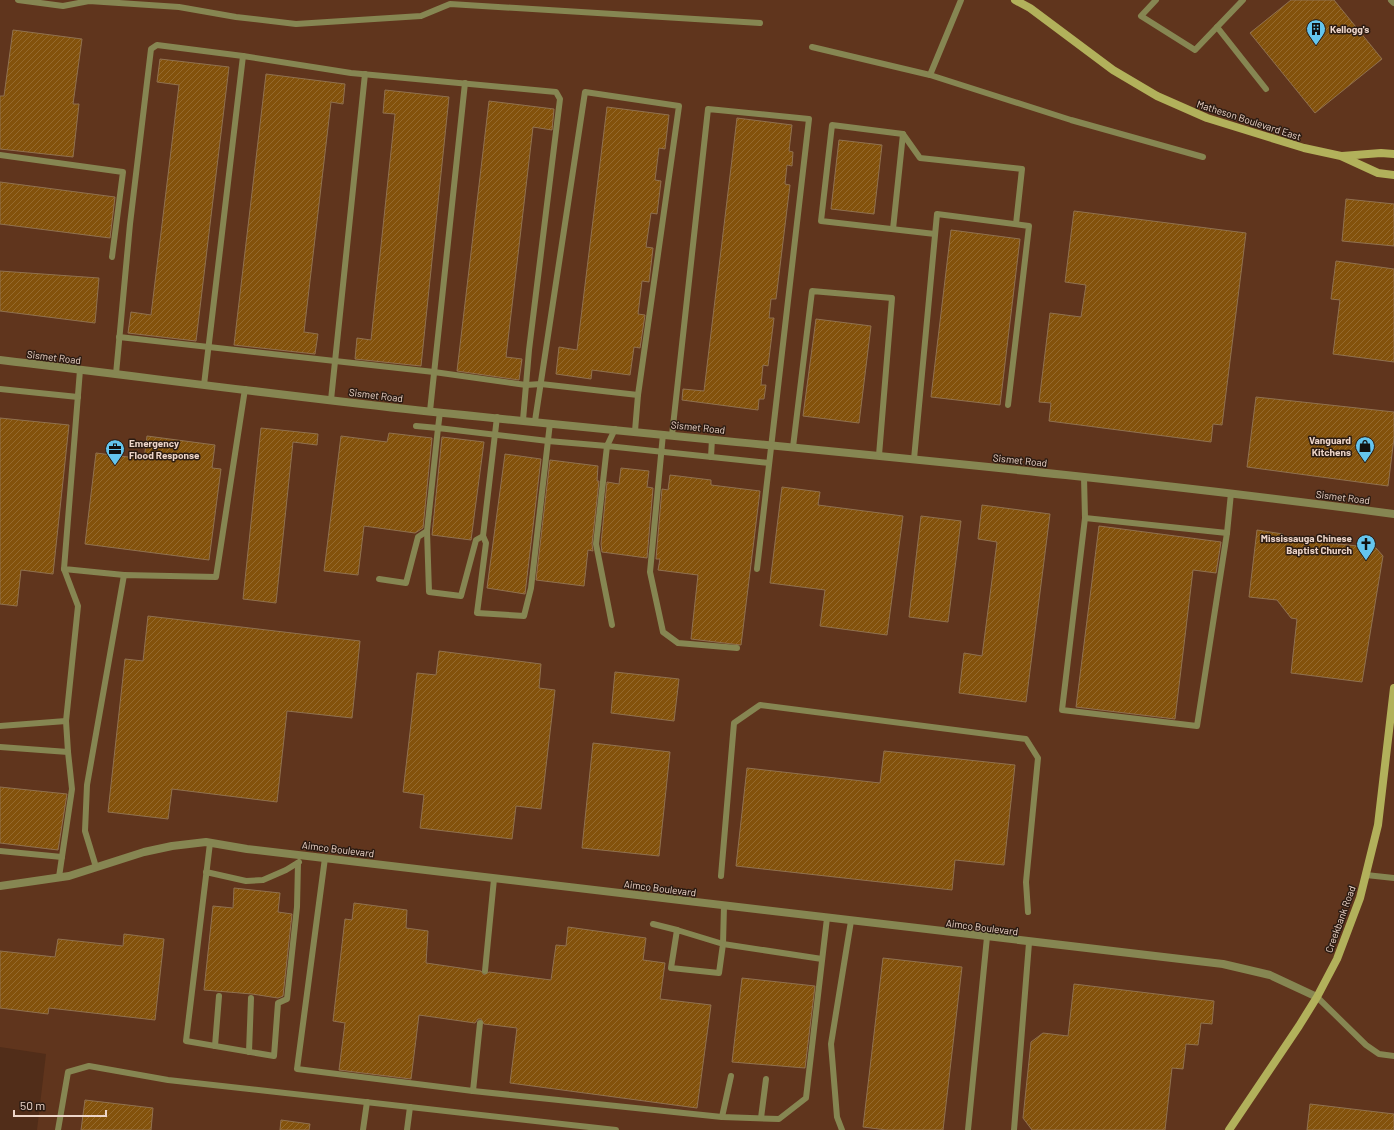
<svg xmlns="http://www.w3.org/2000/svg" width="1394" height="1130" viewBox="0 0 1394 1130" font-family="Barlow,sans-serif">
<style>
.built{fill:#60351d}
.building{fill:url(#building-hatch);stroke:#90714f}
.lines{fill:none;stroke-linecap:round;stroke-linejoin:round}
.lane{stroke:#868652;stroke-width:6}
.street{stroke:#868652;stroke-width:8}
.secondary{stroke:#b2b15b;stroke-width:8}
.labels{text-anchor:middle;stroke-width:3;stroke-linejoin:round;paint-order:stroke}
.poi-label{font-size:10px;font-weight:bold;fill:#edd5c9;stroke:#2b1b12;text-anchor:start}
.street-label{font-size:10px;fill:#edd5c9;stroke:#2b1b12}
</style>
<defs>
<pattern id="building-hatch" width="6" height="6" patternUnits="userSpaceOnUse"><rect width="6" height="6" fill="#83520c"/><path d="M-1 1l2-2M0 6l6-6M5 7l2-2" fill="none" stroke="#956a2e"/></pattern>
</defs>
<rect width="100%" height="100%" fill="#512d19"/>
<path class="built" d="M0 0H1394V1130H37L46 1054 0 1047Z"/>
<g class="building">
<path d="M1291 0H1334L1382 59 1315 113 1250 33Z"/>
<path d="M13 30 82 39 73 104H79L73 157 0 149V96H4Z"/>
<path d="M160 59 229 67 196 341 128 333 131 312 151 315 179 85 157 82Z"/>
<path d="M266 74 345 84 343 104 331 102 304 332 318 334 315 354 234 345Z"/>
<path d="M385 90 449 97 421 366 355 359 357 338 371 340 395 114 383 113Z"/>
<path d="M489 101 554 109 552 130 533 127 506 357 522 359 519 380 457 371Z"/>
<path d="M607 107 669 115 665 149 659 148 655 180 661 181 657 214 651 213 646 247 653 248 649 282 642 281 638 314 645 315 640 348 634 347 630 375 592 370 591 379 556 374 559 347 577 350Z"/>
<path d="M737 118 792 125 789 151 793 152 792 166 787 165 785 184 790 185 788 201 776 299H771L769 318H774L768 366 763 365 761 385H766L764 399H759L758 410 682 400 683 389 704 391Z"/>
<path d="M839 140 882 145 874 214 831 209Z"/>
<path d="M0 182 115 197 110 238 0 224Z"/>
<path d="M1346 199 1394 204V246L1342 241Z"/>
<path d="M1074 211 1246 233 1222 425 1213 424 1211 442 1049 421 1051 403 1039 402 1050 313 1081 317 1086 285 1065 282Z"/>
<path d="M951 230 1020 239 1000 405 931 397Z"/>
<path d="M1336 261 1394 269V362L1333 354 1340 300 1331 299Z"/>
<path d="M0 271 99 278 95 323 0 311Z"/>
<path d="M816 319 871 326 859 423 803 416Z"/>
<path d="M1256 397 1394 412V438L1388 486 1247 467Z"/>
<path d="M0 418 69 425 53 574 21 570 17 606 0 604Z"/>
<path d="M261 428 318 434 317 445 293 442 276 603 243 599Z"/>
<path d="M389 433 432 438 423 528 415 533 364 526 358 575 324 571 341 436 387 442Z"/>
<path d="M147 436 215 445 212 468 221 469 209 560 85 544 96 453 144 459Z"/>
<path d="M442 437 484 442 471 540 432 535Z"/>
<path d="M505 454 541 459 525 594 487 588Z"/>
<path d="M550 460 598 466 597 481H599L592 544 593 551 588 550 584 586 536 580Z"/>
<path d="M621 468 649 471 647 487 653 488 647 558 602 552 601 544 607 482 619 484Z"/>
<path d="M670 475 711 480V485L760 491 741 645 691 639 698 575 658 570 660 559H656L662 489 668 490Z"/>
<path d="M782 487 820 492 818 505 903 516 887 635 820 626 825 590 770 583Z"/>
<path d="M982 505 1050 514 1026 702 959 693 964 653 982 656 997 542 978 539Z"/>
<path d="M921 516 961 521 948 622 909 617Z"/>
<path d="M1099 526 1221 542 1216 573 1193 570 1175 719 1076 707Z"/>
<path d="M1257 530 1283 534V538L1376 548 1383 556 1362 682 1291 673 1297 619 1291 618 1277 600 1249 597Z"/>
<path d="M148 616 360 641 352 718 287 711 277 802 172 789 168 819 108 812 125 659 143 661Z"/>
<path d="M439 651 541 664 539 688 555 690 541 809 516 806 512 839 420 828 424 795 403 792 417 673 436 675Z"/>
<path d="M615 672 679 679 674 721 611 713Z"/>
<path d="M593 743 670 752 659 856 582 848Z"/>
<path d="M884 751 1015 765 1004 865 955 860 952 890 736 866 747 768 880 783Z"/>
<path d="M0 787 67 794 58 850 0 843Z"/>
<path d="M234 888 280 893 278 912 292 914 283 996 278 998 252 994 204 990 213 906 233 908Z"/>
<path d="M354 903 407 910 406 928 428 931 426 963 481 971 484 975 489 972 551 980 556 945 566 946 568 927 646 938 643 960 665 963 660 999 711 1005 697 1108 510 1083 517 1028 484 1024 481 1019H478L475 1023 419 1015 411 1079 339 1070 345 1023 333 1021 345 919 352 920Z"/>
<path d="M124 934 164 939 155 1020 49 1008 48 1014 0 1008V951L55 957 58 939 123 946Z"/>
<path d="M883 958 962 967 943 1130H887L863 1127Z"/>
<path d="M742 978 815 986 805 1068 732 1062Z"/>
<path d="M1074 984 1214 1001 1212 1024 1201 1023 1198 1045 1186 1044 1183 1069 1172 1068 1165 1130H1032L1023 1118 1031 1042 1043 1033 1068 1036Z"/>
<path d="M85 1100 153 1108 151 1130H81Z"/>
<path d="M1310 1104 1394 1114V1130H1307Z"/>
<path d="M281 1120 310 1124 309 1130H280Z"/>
</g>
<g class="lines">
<g class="lane">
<path d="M18 0 63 6 89 1 179 7 236 17 296 24 421 16 450 4 760 23"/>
<path d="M1156 0 1141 16 1195 50 1243 0"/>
<path d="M1217 27 1266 89"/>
<path d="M812 47 930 75 961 0"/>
<path d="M930 75 1071 120 1203 157"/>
<path d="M0 155 123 172 112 257"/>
<path d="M893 229 903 134"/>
<path d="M935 234 821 221 832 125 903 134 920 158 1022 169 1016 224"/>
<path d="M119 337 434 372 526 385 541 384 638 395"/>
<path d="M80 370 64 569 124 575"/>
<path d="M116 374 130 224 151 49 157 45 243 56"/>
<path d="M204 385 243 56 351 73 556 92 560 99 529 350 523 420"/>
<path d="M0 389 78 397"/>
<path d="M331 400 365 74"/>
<path d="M430 411 465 83"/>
<path d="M497 417 483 536 486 543 477 613 524 616 531 588 550 423"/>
<path d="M535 421 585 92 679 106 638 395 635 431"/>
<path d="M416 426 438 428 440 412"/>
<path d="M663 434 650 572 663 632 678 643 737 648"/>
<path d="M672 435 708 109 809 119 757 569"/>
<path d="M793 447 812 291 892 298 879 455"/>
<path d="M711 457 712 439"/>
<path d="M914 459 937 214 1029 226 1008 405"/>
<path d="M1084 477 1085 518 1062 710 1197 726 1227 533 1231 493"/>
<path d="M1085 518 1227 533"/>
<path d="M483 536 476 540 461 596 429 592 427 531 438 428 548 441 607 446 615 429"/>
<path d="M379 579 406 583 418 537 427 531"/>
<path d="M612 625 596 544 607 446 769 463"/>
<path d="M0 726 66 721 78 606 64 569"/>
<path d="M0 747 68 752 66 721"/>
<path d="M210 843 186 1041 274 1056 278 1003 287 999 297 907 298 863"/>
<path d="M0 851 62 857"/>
<path d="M325 858 297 1069 473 1091 480 1023"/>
<path d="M96 867 85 831 87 785 124 575 216 577 245 389"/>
<path d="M206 872 246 881 263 880 286 870 299 862"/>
<path d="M1366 875 1394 878"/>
<path d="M721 876 734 723 760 705 1026 739 1038 758 1026 882 1028 912"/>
<path d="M59 877 72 789 68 752"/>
<path d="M724 906 723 944 822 959"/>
<path d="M653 924 677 930"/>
<path d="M677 930 723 944 719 973 671 968Z"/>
<path d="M485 971 494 879"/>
<path d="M1317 997 1366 1045 1379 1054 1394 1056"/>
<path d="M215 1046 219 996"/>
<path d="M249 1052 251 998"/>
<path d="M473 1091 722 1117 779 1119 806 1098 827 918"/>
<path d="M722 1117 731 1076"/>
<path d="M761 1118 766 1079"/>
<path d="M58 1130 68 1072 89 1066 168 1080 616 1130"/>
<path d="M363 1130 367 1102"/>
<path d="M407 1130 410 1107"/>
<path d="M842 1130 837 1117 831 1044 851 921"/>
<path d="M968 1130 987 937"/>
<path d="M1014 1130 1029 943"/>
</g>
<g class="street">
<path d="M1392 0 1394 2"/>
<path d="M0 360C135 376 270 394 406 409 735 444 1066 470 1394 514"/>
<path d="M0 886 69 876 144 852 172 846 206 842 247 849 1223 964 1270 975 1317 997"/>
</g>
<g class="secondary">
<path d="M1015 0 1030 8 1113 70 1157 96 1207 118 1304 148 1341 156 1378 173 1394 175"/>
<path d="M1342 156 1381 153 1394 154"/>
<path d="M1229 1130 1299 1026 1317 997 1337 959 1360 898 1378 825 1394 688"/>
</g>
</g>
<defs>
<symbol id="building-pin" viewBox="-11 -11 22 30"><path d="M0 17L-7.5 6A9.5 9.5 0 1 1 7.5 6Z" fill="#64c5ee" stroke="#2b1b12"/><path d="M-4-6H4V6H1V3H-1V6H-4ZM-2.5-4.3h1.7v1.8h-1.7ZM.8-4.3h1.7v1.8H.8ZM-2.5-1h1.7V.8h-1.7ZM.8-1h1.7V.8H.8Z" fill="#111"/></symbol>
<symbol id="shop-pin" viewBox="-11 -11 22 30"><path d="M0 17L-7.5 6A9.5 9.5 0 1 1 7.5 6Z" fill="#64c5ee" stroke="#2b1b12"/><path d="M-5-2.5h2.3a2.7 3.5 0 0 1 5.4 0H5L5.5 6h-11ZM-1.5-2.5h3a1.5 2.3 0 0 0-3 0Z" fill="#111"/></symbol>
<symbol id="office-pin" viewBox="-11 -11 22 30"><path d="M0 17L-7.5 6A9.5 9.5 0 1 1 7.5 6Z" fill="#64c5ee" stroke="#2b1b12"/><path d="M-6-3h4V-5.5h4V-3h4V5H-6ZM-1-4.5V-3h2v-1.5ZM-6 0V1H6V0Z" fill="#111"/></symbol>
<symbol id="church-pin" viewBox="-11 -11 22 30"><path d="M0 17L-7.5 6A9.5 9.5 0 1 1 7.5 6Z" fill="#64c5ee" stroke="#2b1b12"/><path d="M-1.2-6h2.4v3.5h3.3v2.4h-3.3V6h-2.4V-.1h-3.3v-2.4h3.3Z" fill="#111"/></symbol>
</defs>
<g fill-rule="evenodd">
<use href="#building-pin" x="1305" y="18" width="22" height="30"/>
<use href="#shop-pin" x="1354" y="435" width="22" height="30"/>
<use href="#office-pin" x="104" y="438" width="22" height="30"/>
<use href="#church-pin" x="1355" y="533" width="22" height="30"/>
</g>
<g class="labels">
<g class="poi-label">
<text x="1330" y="33">Kellogg's</text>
<text x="1351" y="444" text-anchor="end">Vanguard<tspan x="1351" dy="12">Kitchens</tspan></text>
<text x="129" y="447">Emergency<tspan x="129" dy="12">Flood Response</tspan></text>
<text x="1352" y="542" text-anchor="end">Mississauga Chinese<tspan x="1352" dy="12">Baptist Church</tspan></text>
</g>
<g class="street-label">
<text transform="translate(1249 120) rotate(18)" y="4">Matheson Boulevard East</text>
<text transform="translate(54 357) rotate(7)" y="4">Sismet Road</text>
<text transform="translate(376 395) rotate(7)" y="4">Sismet Road</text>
<text transform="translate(698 427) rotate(6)" y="4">Sismet Road</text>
<text transform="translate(1020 460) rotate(6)" y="4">Sismet Road</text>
<text transform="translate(1343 497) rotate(7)" y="4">Sismet Road</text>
<text transform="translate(338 849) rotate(7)" y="4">Aimco Boulevard</text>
<text transform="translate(660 888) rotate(7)" y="4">Aimco Boulevard</text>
<text transform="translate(1340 919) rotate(-70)" y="4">Creekbank Road</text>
<text transform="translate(982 927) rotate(7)" y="4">Aimco Boulevard</text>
</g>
</g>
<path d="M14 1110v6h92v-6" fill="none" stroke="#edd5c9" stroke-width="2"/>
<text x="20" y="1110" font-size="12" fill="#edd5c9" stroke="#2b1b12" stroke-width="3" paint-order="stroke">50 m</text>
</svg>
